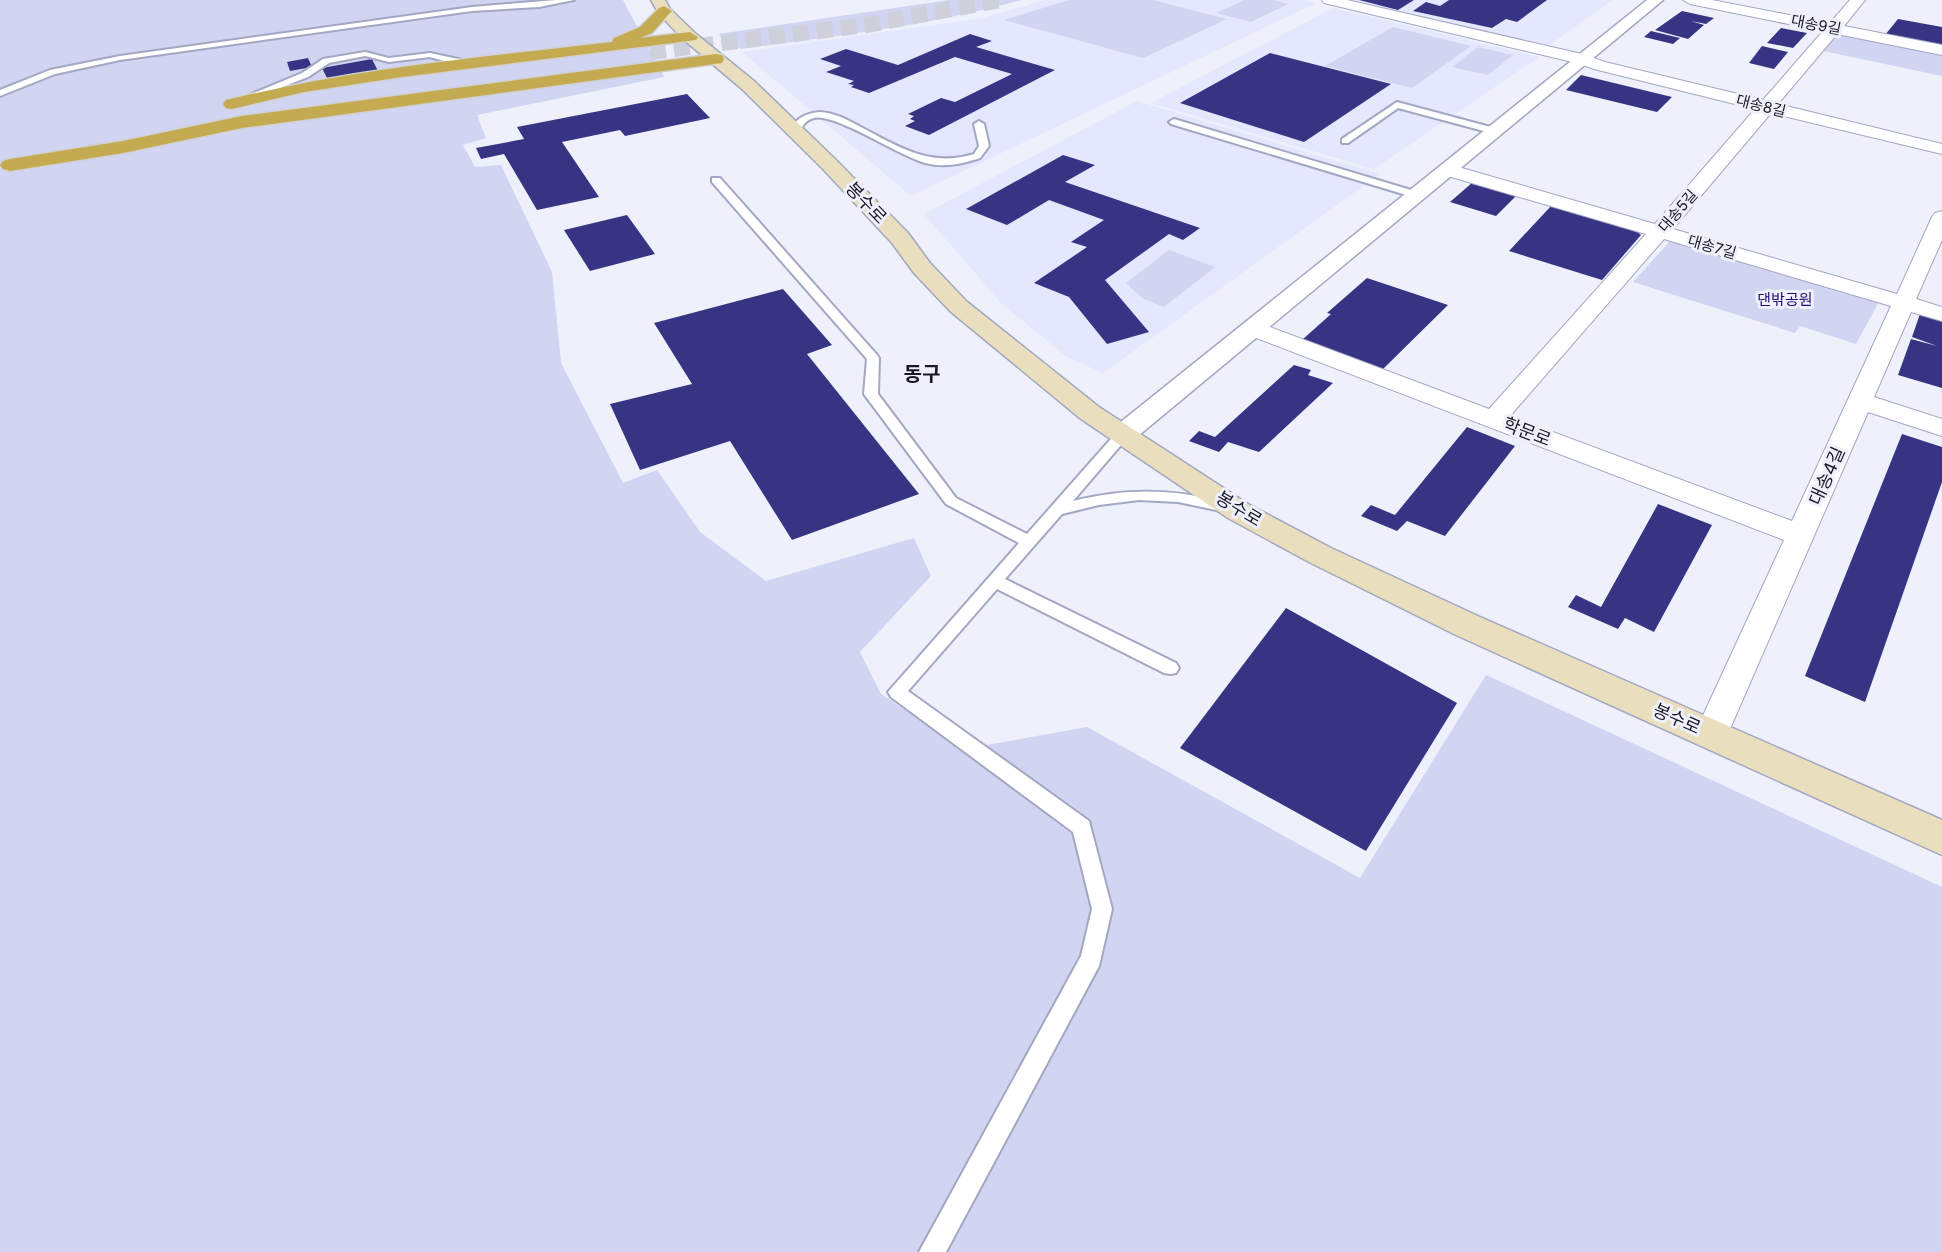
<svg xmlns="http://www.w3.org/2000/svg" width="1942" height="1252" viewBox="0 0 1942 1252" font-family="Inter,'Noto Sans KR',sans-serif">
<style>
.built{fill:#e4e7fd}
.green{fill:#d1d5f2}
.building{fill:#373583}
.lines{fill:none;stroke-linecap:round;stroke-linejoin:round}
.trunk-tunnel{stroke:#ced0db;stroke-width:16;stroke-dasharray:16 8;stroke-linecap:butt}
.service-casing{stroke:#a3a7c2;stroke-width:4}
.minor-casing{stroke:#a3a7c2;stroke-width:2}
.tertiary-casing{stroke:#a3a7c2;stroke-width:3}
.secondary-casing{stroke:#a3a7c2;stroke-width:3}
.trunk-casing{stroke:#d1d1d3;stroke-width:3}
.service{fill:#fff;fill-rule:evenodd}
.minor{fill:#fff;fill-rule:evenodd}
.tertiary{fill:#fff;fill-rule:evenodd}
.secondary{fill:#e9dfbe;fill-rule:evenodd}
.trunk{fill:#c4aa50;fill-rule:evenodd}
.labels{text-anchor:middle;stroke-width:6;stroke-linejoin:round;paint-order:stroke}
.far-street-label{font-size:15px;fill:#171923;stroke:#eef0fc}
.far-park-label{font-size:15px;fill:#220b73;stroke:#eef0fc}
.street-label{font-size:18px;fill:#171923;stroke:#eef0fc}
.far-district-label{font-size:20px;font-weight:bold;fill:#171923;stroke:#eef0fc}
</style>
<rect width="100%" height="100%" fill="#eef0fc"/>
<g class="built">
<path d="M1046 0H1304L1316 3 911 196 742 52 983 18Z"/>
<path d="M1345 0H1612L1547 47Z"/>
<path d="M1333 8 1539 57 1374 169 1151 103Z"/>
<path d="M1137 101 1380 174 1103 373 1067 357 1001 303 924 214Z"/>
</g>
<g class="green">
<path d="M0 0H623L664 77 477 115 486 138 463 145 475 167 501 165 552 272 561 363 623 483 657 470 700 532 766 581 914 538 931 576 860 652 881 694 965 749 1087 727 1360 878 1486 675 1942 887V1252H0Z"/>
<path d="M949 0H1021C929 26 835 36 741 49L718 34Z"/>
<path d="M1069 0H1153L1227 19 1143 58 1004 20Z"/>
<path d="M1244 0H1273L1288 4 1251 22 1216 13Z"/>
<path d="M1393 27 1471 46 1412 88 1325 66Z"/>
<path d="M1839 33 1942 52V76L1823 51Z"/>
<path d="M1478 47 1513 55 1488 75 1452 67Z"/>
<path d="M1672 239 1881 298 1856 344 1800 326 1795 333 1633 282Z"/>
<path d="M1169 250 1215 267 1164 307 1142 298 1126 283Z"/>
</g>
<g class="building">
<path d="M1359 0H1414L1398 10Z"/>
<path d="M1449 0H1547L1517 22 1506 19 1492 28 1413 11 1426 2 1440 6Z"/>
<path d="M1682 11 1714 18 1706 24 1691 21 1704 25 1688 39 1655 30Z"/>
<path d="M1898 19 1942 27V46L1885 35Z"/>
<path d="M1781 28 1807 33 1793 48 1767 43Z"/>
<path d="M1651 31 1680 38 1673 44 1644 37Z"/>
<path d="M970 34 992 41 976 47 1055 70 929 135 905 126 915 121 910 119 914 116 908 114 941 98 955 102 1012 74 955 57 869 93 851 87 854 85 848 84 854 81 826 72 841 66 820 59 846 49 898 65Z"/>
<path d="M1762 46 1788 52 1774 69 1749 63Z"/>
<path d="M1270 53 1391 84 1304 142 1180 103Z"/>
<path d="M308 58 312 67 290 71 287 62Z"/>
<path d="M372 59 378 71 328 80 322 68Z"/>
<path d="M1581 75 1672 97 1657 112 1566 90Z"/>
<path d="M687 94 710 118 625 136 620 130 562 142 599 197 537 210 504 154 481 159 476 148 524 139 517 127Z"/>
<path d="M1063 155 1095 165 1065 182 1200 228 1183 240 1169 234 1105 280 1149 332 1107 344 1069 297 1034 283 1087 247 1071 242 1104 220 1049 200 1007 225 966 209Z"/>
<path d="M1473 182 1518 194 1496 216 1450 202Z"/>
<path d="M1552 205 1634 229 1641 235 1602 280 1509 251Z"/>
<path d="M627 215 655 254 590 271 564 230Z"/>
<path d="M1367 278 1448 305 1382 370 1302 340 1331 314 1327 313Z"/>
<path d="M783 289 832 345 807 354 919 494 792 540 730 441 640 470 610 404 692 384 654 323Z"/>
<path d="M1921 311 1942 318V388L1898 375 1911 339 1937 346 1912 337Z"/>
<path d="M1294 365 1311 370 1308 375 1333 383 1259 452 1228 442 1219 452 1189 441 1199 431 1215 437Z"/>
<path d="M1467 427 1515 446 1445 536 1407 521 1397 531 1361 516 1371 505 1395 515Z"/>
<path d="M1902 434 1942 447V482L1865 702 1805 676Z"/>
<path d="M1658 504 1712 525 1654 632 1625 618 1618 629 1568 607 1576 595 1601 607Z"/>
<path d="M1286 608 1457 703 1366 851 1180 748Z"/>
</g>
<g class="lines">
<path class="trunk-tunnel" d="M650 52 867 25 1000 0"/>
<defs>
<g id="service">
<path d="M556 0H574L539 7 472 11 120 60 55 74 0 96V90L50 70 120 56 472 7Z"/>
<path d="M365 52 389 58 430 53 477 63 473 65 451 63 430 57 389 62 365 56 329 63 308 77 249 100 242 98 302 73 323 59Z"/>
<path d="M1397 102 1498 129 1500 131 1495 134 1398 108 1348 143H1342V139Z"/>
<path d="M820 112C835 113 846 119 859 126 897 146 930 168 974 154L979 146 974 124 979 121 984 124 989 146 980 158C962 164 945 168 925 163 899 156 835 113 814 118 805 120 802 127 798 134H792C791 119 807 113 820 112Z"/>
<path d="M1174 119 1421 193 1422 195 1413 197 1171 124 1169 122Z"/>
<path d="M712 178H720L877 355 879 358 878 394 956 498 1027 534 1117 432H1127L1129 435 1127 438 1073 501C1125 488 1174 488 1226 503L1228 506 1221 511 1178 502 1139 500 1099 505 1062 514 1005 579 1176 663 1179 668 1176 673 1170 674 1164 673 997 589 908 691 1089 821 1112 909 1099 966 946 1252H919L1081 956 1092 909 1073 832 891 697 888 692 1019 543 946 504 864 394 867 359 712 182Z"/>
</g>
<path id="minor" d="M1322 0H1347L1582 54 1605 62 1763 100 1823 31 1690 4 1683 0H1712L1830 23 1850 0H1865L1844 26 1942 45V55L1837 34 1778 104 1942 144V154L1771 113 1673 229 1897 294 1932 217 1935 213 1942 211V240L1916 299 1942 307V321L1911 312 1874 397 1942 419V436L1868 412 1723 745 1711 749 1699 745 1694 735 1784 540 1246 334 1242 329 1246 324 1254 322 1262 324 1489 409 1646 234 1441 174 1439 170 1441 166H1455L1655 224 1755 109 1594 69 1577 63 1324 3ZM1664 239 1891 306 1792 521 1510 416Z"/>
<path id="tertiary" d="M1647 0H1663L1132 441 1122 443 1112 441 1108 435 1112 429Z"/>
<path id="secondary" d="M651 0H665L670 9 696 34 754 81 836 160 908 233 930 263 966 301 1099 407 1248 504 1331 548 1480 617 1942 820V855L1456 635 1309 562 1228 518 1081 419 950 311 914 273 892 243 822 168 742 89 684 40 659 14Z"/>
<g id="trunk">
<path d="M664 6 672 11 669 14 652 33 640 38 690 32 698 37 696 40 402 77 304 92 232 109 226 108 223 104 226 100C353 69 483 57 612 42L614 38 640 27 659 8Z"/>
<path d="M716 54 722 55 724 59 722 63 242 128 123 153 10 171 3 169 0 165 3 161 10 159 123 141 242 116Z"/>
</g>
</defs>
<use href="#service" class="service-casing"/>
<use href="#minor" class="minor-casing"/>
<use href="#tertiary" class="tertiary-casing"/>
<use href="#secondary" class="secondary-casing"/>
<use href="#trunk" class="trunk-casing"/>
<use href="#service" class="service"/>
<use href="#minor" class="minor"/>
<use href="#tertiary" class="tertiary"/>
<use href="#secondary" class="secondary"/>
<use href="#trunk" class="trunk"/>
</g>
<g class="labels">
<g class="far-street-label">
<text transform="translate(1816 25) rotate(11)" y="5">대송9길</text>
<text transform="translate(1761 106) rotate(14)" y="5">대송8길</text>
<text transform="translate(1678 211) rotate(-49)" y="5">대송5길</text>
<text transform="translate(1712 247) rotate(16)" y="5">대송7길</text>
</g>
<g class="far-park-label">
<text x="1785" y="305">댄밖공원</text>
</g>
<g class="street-label">
<text transform="translate(866 203) rotate(46)" y="6">봉수로</text>
<text transform="translate(1527 432) rotate(21)" y="6">학문로</text>
<text transform="translate(1827 476) rotate(-66)" y="6">대송4길</text>
<text transform="translate(1239 509) rotate(31)" y="6">봉수로</text>
<text transform="translate(1677 719) rotate(24)" y="6">봉수로</text>
</g>
<g class="far-district-label">
<text x="922" y="381">동구</text>
</g>
</g>
</svg>
